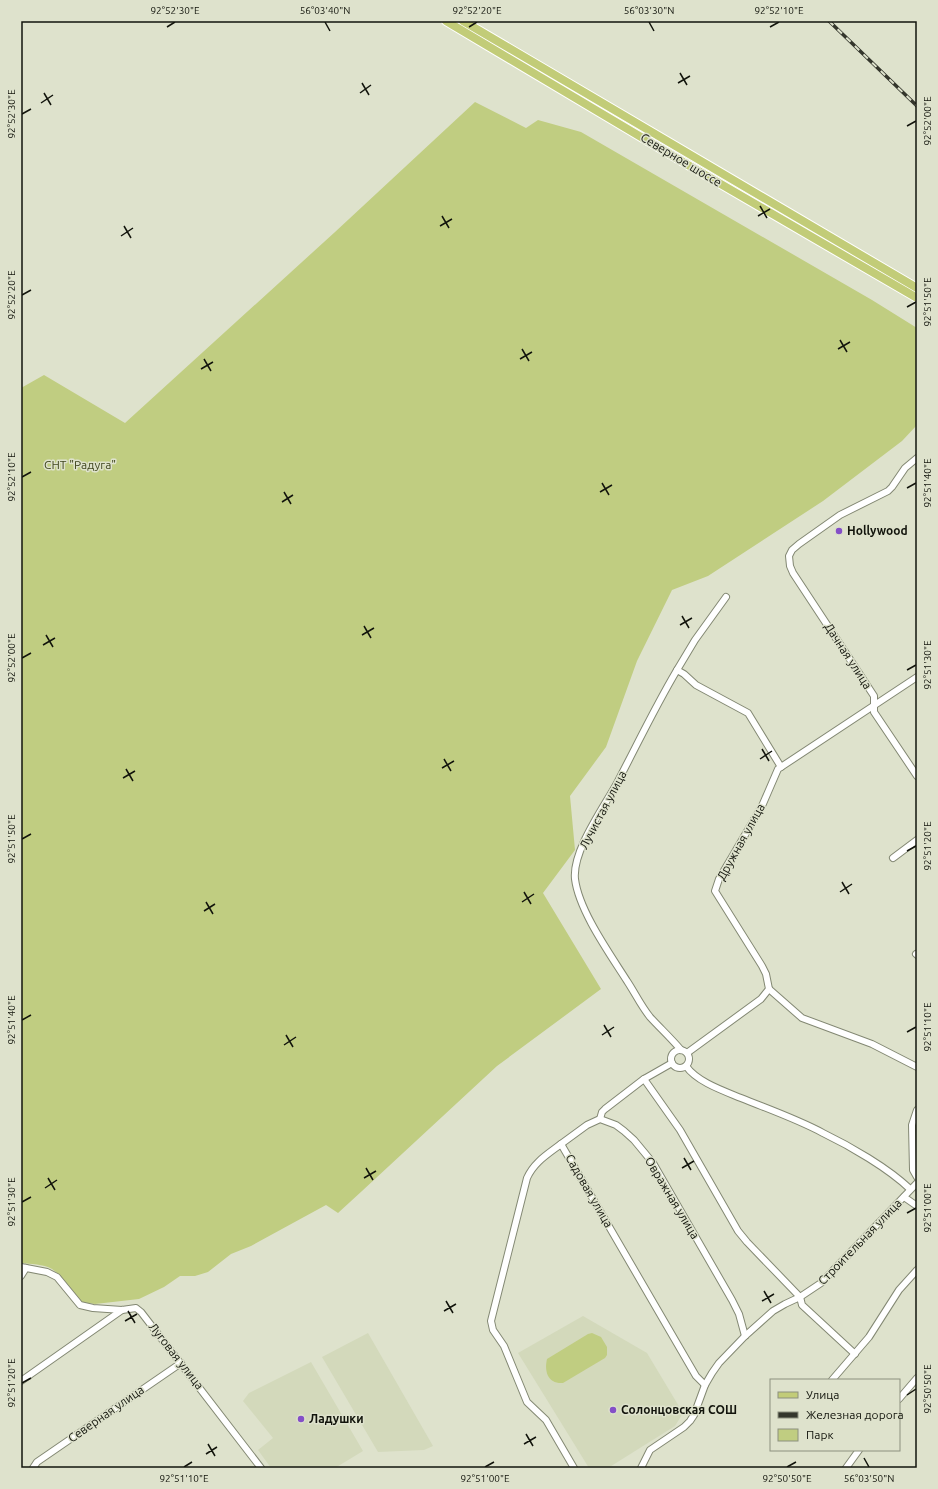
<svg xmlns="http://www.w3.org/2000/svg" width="938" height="1489" viewBox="0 0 938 1489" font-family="Ubuntu,sans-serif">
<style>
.built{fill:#d3d9bb}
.green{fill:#c0cd81}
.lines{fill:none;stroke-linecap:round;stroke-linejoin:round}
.minor-casing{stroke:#838873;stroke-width:8}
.major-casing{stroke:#fff;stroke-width:10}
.minor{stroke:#fff;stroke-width:6}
.major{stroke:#c2cc78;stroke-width:8}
.rail-casing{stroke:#34362c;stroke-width:3.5}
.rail{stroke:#dee2cc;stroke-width:2;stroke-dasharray:6;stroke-linecap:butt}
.ticks{fill:none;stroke:#12140c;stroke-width:1.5}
.poi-dot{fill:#844fc7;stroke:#dee2cc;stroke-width:1.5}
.labels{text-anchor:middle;stroke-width:3;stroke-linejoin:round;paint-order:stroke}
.street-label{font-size:12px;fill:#12140c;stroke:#dee2cc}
.park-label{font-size:12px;fill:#3e451c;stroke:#dee2cc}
.poi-label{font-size:12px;font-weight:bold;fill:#12140c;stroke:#dee2cc;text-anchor:start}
.neatline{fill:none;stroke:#12140c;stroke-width:1.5}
.ticks-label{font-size:10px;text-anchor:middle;fill:#12140c}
</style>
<rect width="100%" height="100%" fill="#dee2cc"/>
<g class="built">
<path d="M583 1316 647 1353 683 1413 675 1426 608 1468H589L518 1353Z"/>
<path d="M368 1333 433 1446 424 1450 378 1452 322 1357Z"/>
<path d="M311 1362 363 1451 335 1468H271L258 1450 273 1438 243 1401 249 1393Z"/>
</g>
<g class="green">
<path d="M475 102 526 128 538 120 581 132 872 300 917 328V425L902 441 823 501 708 576 672 590 637 661 606 747 570 796 575 850 543 893 601 989 497 1066 362 1191 338 1213 326 1205 251 1246 231 1254 208 1272 195 1276H180L164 1287 139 1299 95 1304 81 1302C72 1291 64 1277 52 1269 43 1264 31 1264 21 1263V388L44 375 125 423 335 232Z"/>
<path d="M592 1333 601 1337 607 1347V1355L605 1358 563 1383C548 1384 544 1372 547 1359L588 1334Z"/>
</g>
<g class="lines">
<defs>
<g id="minor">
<path d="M917 458 905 468 892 487 888 491 840 515 799 544 792 550 789 556 790 566 793 573 874 696V712L917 776"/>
<path d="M726 597 695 640 677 670 684 674 696 685 748 713 781 767"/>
<path d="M677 670C655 707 637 745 617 783 604 807 572 851 575 879 579 911 610 954 627 981 635 993 641 1006 650 1017 660 1028 671 1038 681 1050"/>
<path d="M893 858 917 840"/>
<path d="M916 954 917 955"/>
<path d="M769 989 802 1018 872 1044 917 1067"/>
<circle cx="680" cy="1059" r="9"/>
<path d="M687 1053 761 999 769 989 766 974 762 966 715 891 719 879 762 806 778 769 917 677"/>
<path d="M686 1066C697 1082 724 1091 741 1098 768 1109 797 1119 823 1133 850 1146 888 1168 910 1189"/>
<path d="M644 1079 680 1130 738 1231 747 1242 800 1297 802 1305 855 1354"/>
<path d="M917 1110 912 1125 913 1170 917 1177"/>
<path d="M600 1119 602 1112 605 1109 644 1079 672 1063"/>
<path d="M561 1144 587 1125 600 1119 616 1125 624 1131 634 1140 653 1163 732 1300 739 1314 745 1336"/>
<path d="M904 1197 917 1206"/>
<path d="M21 1267 47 1272 57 1277 80 1305 93 1308 122 1310 136 1308 141 1312 261 1468"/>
<path d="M21 1276 26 1268"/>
<path d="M832 1380 869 1337 899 1290 917 1270"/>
<path d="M21 1381 122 1310"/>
<path d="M899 1399 917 1378"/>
<path d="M33 1468 37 1462 181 1363"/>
<path d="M574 1468 546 1420 527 1402 504 1346 493 1330 491 1321 527 1178C534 1162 548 1154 561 1144L696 1376 705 1385"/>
<path d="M641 1468 650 1450 684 1427 690 1421 694 1415 705 1385 712 1373 719 1363 745 1336 773 1311 785 1304 800 1297 821 1283 917 1183"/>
<path d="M846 1468 859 1450"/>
</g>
<g id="major">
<path d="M446 21 688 165 917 298"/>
<path d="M463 21 917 288"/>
</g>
</defs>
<use href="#minor" class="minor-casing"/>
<use href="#major" class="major-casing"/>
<use href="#minor" class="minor"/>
<use href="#major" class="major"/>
<defs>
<path id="rail" d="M829 21 917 106"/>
</defs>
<use href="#rail" class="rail-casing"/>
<use href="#rail" class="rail"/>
</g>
<path class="ticks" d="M325 22 330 31M649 22 654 31M167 27 175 22M469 27 477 22M770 27 779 22M680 73 687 85M362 83 369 95M678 83 690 76M44 93 51 105M360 93 371 85M41 103 53 95M22 114 31 109M907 126 916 121M760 206 767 218M442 216 449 228M758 216 770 209M124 226 131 238M440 226 452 219M121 236 133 228M22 295 31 290M907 307 916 302M840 340 847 352M522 349 529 361M838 349 850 342M204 359 211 371M520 359 532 352M201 369 213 362M22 477 31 472M602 483 609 495M907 488 916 483M284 492 291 504M600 492 612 485M282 502 293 495M682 616 689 628M680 625 692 618M364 626 371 638M46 635 53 647M362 635 374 628M43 645 55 638M22 658 31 653M907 670 916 665M762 749 769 761M444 759 451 771M760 759 772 751M442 768 454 761M126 769 133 781M123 778 135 771M22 839 31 834M907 851 916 846M842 882 849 894M524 892 531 904M840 892 852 884M206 902 213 914M522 902 534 894M204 911 215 904M22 1020 31 1015M604 1025 611 1037M907 1032 916 1027M286 1035 293 1047M602 1035 614 1027M284 1045 296 1037M684 1158 691 1170M366 1168 373 1180M682 1168 694 1161M48 1178 55 1190M364 1178 376 1171M45 1188 57 1180M22 1202 31 1197M907 1213 916 1208M764 1291 771 1303M446 1301 453 1313M762 1301 774 1294M128 1311 135 1323M444 1311 456 1304M125 1321 137 1314M22 1383 31 1378M907 1395 916 1389M526 1434 533 1446M208 1444 215 1456M524 1444 536 1437M206 1454 217 1447M864 1458 869 1467M184 1467 192 1462M485 1467 494 1462M787 1467 796 1462"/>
<g class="poi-dot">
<circle cx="839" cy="531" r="4"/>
<circle cx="613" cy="1410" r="4"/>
<circle cx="301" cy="1419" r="4"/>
</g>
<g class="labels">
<g class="street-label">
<text transform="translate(681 160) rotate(31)" y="4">Северное шоссе</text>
<text transform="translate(848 656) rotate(57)" y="4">Дачная улица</text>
<text transform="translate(603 810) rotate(-62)" y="4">Лучистая улица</text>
<text transform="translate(741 842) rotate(-61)" y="4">Дружная улица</text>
<text transform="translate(589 1191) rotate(60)" y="4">Садовая улица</text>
<text transform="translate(672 1198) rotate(59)" y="4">Овражная улица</text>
<text transform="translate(860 1242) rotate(-46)" y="4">Строительная улица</text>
<text transform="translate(176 1356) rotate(52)" y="4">Луговая улица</text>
<text transform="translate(106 1414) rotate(-35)" y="4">Северная улица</text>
</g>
<g class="park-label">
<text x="80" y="469">СНТ "Радуга"</text>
</g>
<g class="poi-label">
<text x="847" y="535">Hollywood</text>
<text x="621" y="1414">Солонцовская СОШ</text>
<text x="309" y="1423">Ладушки</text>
</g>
</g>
<rect width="938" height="1489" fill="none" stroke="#dee2cc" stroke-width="44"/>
<rect x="770" y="1379" width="130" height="72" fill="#dee2cc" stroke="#8c907f"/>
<rect x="778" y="1392" width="20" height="6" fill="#c2cc78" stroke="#8c907f"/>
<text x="806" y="1399" font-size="12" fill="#12140c">Улица</text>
<rect x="778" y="1412" width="20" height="6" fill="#34362c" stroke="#8c907f"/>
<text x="806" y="1419" font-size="12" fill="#12140c">Железная дорога</text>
<rect x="778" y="1429" width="20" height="12" fill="#c0cd81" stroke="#8c907f"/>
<text x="806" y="1439" font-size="12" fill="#12140c">Парк</text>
<rect x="22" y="22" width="894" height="1445" class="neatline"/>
<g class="ticks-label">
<text x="175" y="14">92°52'30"E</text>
<text x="325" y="14">56°03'40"N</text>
<text x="477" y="14">92°52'20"E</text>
<text x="649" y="14">56°03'30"N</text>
<text x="779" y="14">92°52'10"E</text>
<text transform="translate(11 114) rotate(-90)" y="4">92°52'30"E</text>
<text transform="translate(927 121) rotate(-90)" y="4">92°52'00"E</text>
<text transform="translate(11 295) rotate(-90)" y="4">92°52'20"E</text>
<text transform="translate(927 302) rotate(-90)" y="4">92°51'50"E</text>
<text transform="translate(11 477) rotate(-90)" y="4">92°52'10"E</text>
<text transform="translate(927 483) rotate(-90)" y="4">92°51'40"E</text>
<text transform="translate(11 658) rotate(-90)" y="4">92°52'00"E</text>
<text transform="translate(927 665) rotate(-90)" y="4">92°51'30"E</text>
<text transform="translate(11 839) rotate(-90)" y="4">92°51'50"E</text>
<text transform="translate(927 846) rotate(-90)" y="4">92°51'20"E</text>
<text transform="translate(11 1020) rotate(-90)" y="4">92°51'40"E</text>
<text transform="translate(927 1027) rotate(-90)" y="4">92°51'10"E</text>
<text transform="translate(11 1202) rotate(-90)" y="4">92°51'30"E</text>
<text transform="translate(927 1208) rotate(-90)" y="4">92°51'00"E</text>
<text transform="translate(11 1383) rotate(-90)" y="4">92°51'20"E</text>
<text transform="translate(927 1389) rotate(-90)" y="4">92°50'50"E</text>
<text x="184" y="1482">92°51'10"E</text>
<text x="485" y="1482">92°51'00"E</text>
<text x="787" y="1482">92°50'50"E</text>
<text x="869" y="1482">56°03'50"N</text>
</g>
</svg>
